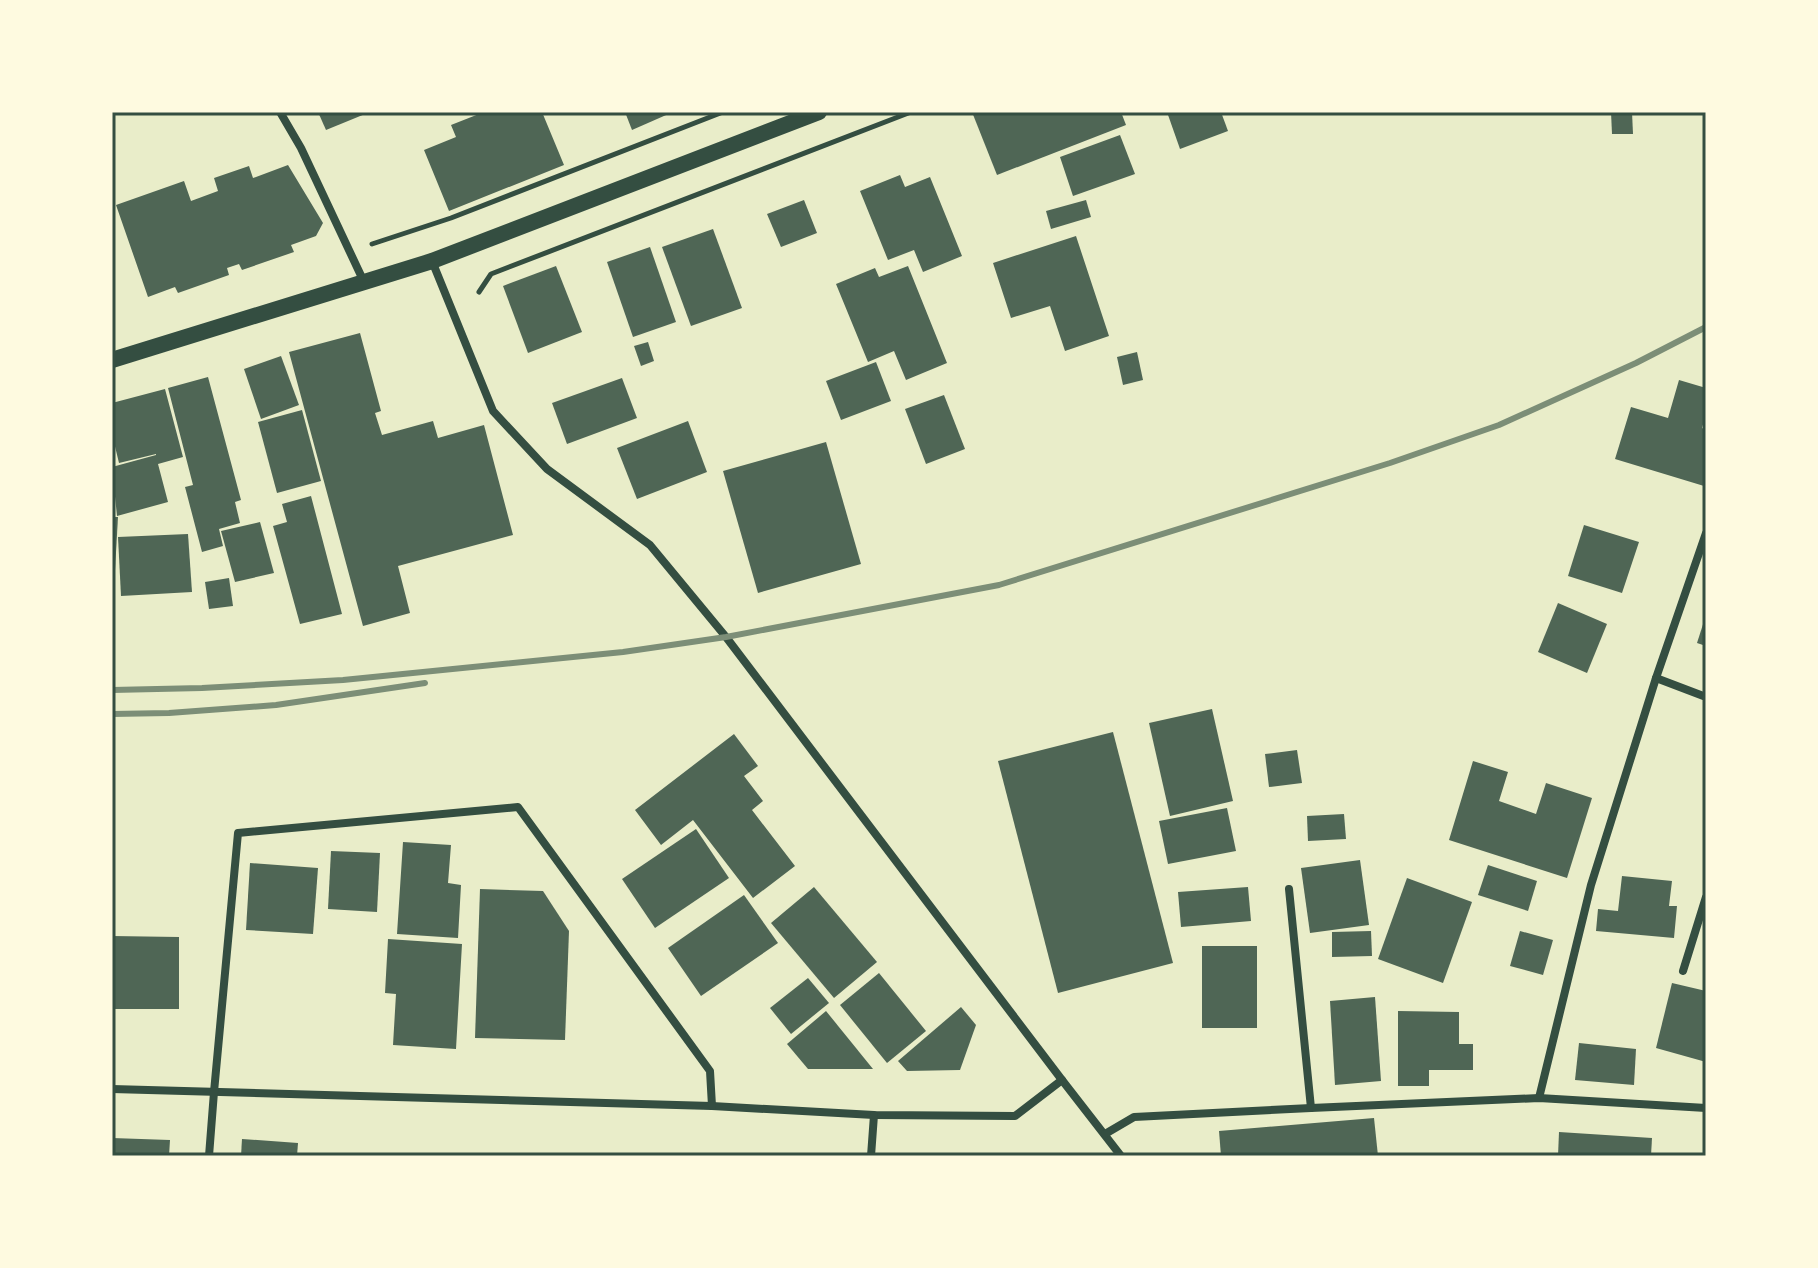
<svg xmlns="http://www.w3.org/2000/svg" width="1818" height="1268" viewBox="0 0 1818 1268" font-family="Inter,sans-serif">
<style>
.building{fill:#4f6655}
.lines{fill:none;stroke-linecap:round;stroke-linejoin:round}
.path{stroke:#344e41;stroke-width:5}
.minor{stroke:#344e41;stroke-width:8}
.secondary{stroke:#344e41;stroke-width:16}
.rail{stroke:#7c8e77;stroke-width:6}
.neatline{fill:none;stroke:#344e41;stroke-width:3}
</style>
<rect width="100%" height="100%" fill="#e9edc9"/>
<g class="building">
<path d="M318 112H370L326 130Z"/>
<path d="M484 112H542L564 165 449 211 424 150 456 137 451 125Z"/>
<path d="M625 112H673L632 130Z"/>
<path d="M972 112H1121L1126 125 997 175Z"/>
<path d="M1167 112H1221L1228 131 1180 149Z"/>
<path d="M1611 112H1632L1633 134H1612Z"/>
<path d="M1120 135 1135 174 1073 196 1060 157Z"/>
<path d="M288 165 323 223 316 236 291 245 294 252 242 270 239 264 227 268 229 275 178 293 175 287 148 297 116 205 184 181 191 201 218 191 214 178 249 166 253 178Z"/>
<path d="M900 175 905 187 930 177 962 256 923 272 914 250 888 260 860 191Z"/>
<path d="M804 200 817 233 781 247 767 214Z"/>
<path d="M1086 200 1091 217 1051 229 1046 211Z"/>
<path d="M713 229 742 308 691 326 662 247Z"/>
<path d="M1076 236 1109 336 1065 351 1050 306 1011 318 993 263Z"/>
<path d="M650 247 676 322 633 337 607 262Z"/>
<path d="M556 266 582 332 528 353 503 286Z"/>
<path d="M908 266 947 363 906 380 894 351 868 362 836 284 875 268 879 277Z"/>
<path d="M360 333 381 411 375 413 382 435 433 421 438 438 484 425 513 535 398 566 410 613 363 626 289 352Z"/>
<path d="M648 342 654 361 641 366 634 346Z"/>
<path d="M1137 352 1143 380 1123 385 1117 357Z"/>
<path d="M281 356 299 405 261 419 244 369Z"/>
<path d="M876 362 891 401 841 420 826 381Z"/>
<path d="M208 377 241 500 235 502 240 523 219 529 223 546 202 552 185 487 193 485 168 388Z"/>
<path d="M622 378 637 418 567 444 552 403Z"/>
<path d="M1679 380 1706 388V414L1702 428 1706 430V480L1704 486 1615 459 1631 407 1668 418Z"/>
<path d="M165 389 183 457 158 464 168 502 117 516 112 467 156 455V454L119 463 112 434V403Z"/>
<path d="M944 395 965 449 926 464 905 409Z"/>
<path d="M302 410 321 481 277 493 258 422Z"/>
<path d="M688 421 707 472 637 499 617 448Z"/>
<path d="M826 442 861 564 758 593 723 471Z"/>
<path d="M311 496 342 614 300 624 273 526 287 522 282 504Z"/>
<path d="M112 517H118L114 588H112Z"/>
<path d="M260 522 274 573 235 582 221 531Z"/>
<path d="M1584 525 1639 542 1622 593 1568 576Z"/>
<path d="M188 534 192 592 121 596 118 537Z"/>
<path d="M229 578 233 606 209 609 205 582Z"/>
<path d="M1558 603 1607 624 1587 673 1538 652Z"/>
<path d="M1705 618H1706V646L1697 643Z"/>
<path d="M1212 709 1233 801 1170 816 1149 723Z"/>
<path d="M1113 732 1173 963 1058 993 998 761Z"/>
<path d="M734 734 758 766 744 776 763 801 752 810 795 866 753 898 693 820 661 845 635 810Z"/>
<path d="M1297 750 1302 783 1269 787 1265 754Z"/>
<path d="M1473 761 1508 772 1499 801 1536 814 1546 783 1592 798 1567 878 1449 840Z"/>
<path d="M1227 808 1236 851 1168 864 1159 821Z"/>
<path d="M1344 814 1346 839 1308 841 1307 816Z"/>
<path d="M696 829 729 878 655 928 622 879Z"/>
<path d="M403 842 451 845 448 883 461 885 458 938 397 934Z"/>
<path d="M331 851 380 853 377 912 328 909Z"/>
<path d="M1360 860 1369 925 1310 933 1301 868Z"/>
<path d="M250 863 318 868 313 934 246 930Z"/>
<path d="M1488 865 1537 881 1528 911 1478 895Z"/>
<path d="M1622 876 1672 881 1669 906H1677L1674 938 1596 931 1598 909 1618 911Z"/>
<path d="M1407 878 1472 902 1443 983 1378 959Z"/>
<path d="M814 887 877 962 834 998 771 923Z"/>
<path d="M1248 887 1251 921 1181 927 1178 892Z"/>
<path d="M480 889 543 891 569 931 565 1040 475 1038Z"/>
<path d="M744 895 778 943 701 996 668 948Z"/>
<path d="M1371 931 1372 956 1332 957V932Z"/>
<path d="M1520 931 1553 940 1543 975 1510 966Z"/>
<path d="M112 936 179 937V1009H112Z"/>
<path d="M388 939 462 944 456 1049 393 1045 396 994 385 993Z"/>
<rect x="1202" y="946" width="55" height="82"/>
<path d="M879 973 926 1031 887 1063 840 1005Z"/>
<path d="M808 978 829 1003 791 1034 770 1008Z"/>
<path d="M1672 983 1706 991V1062L1656 1048Z"/>
<path d="M1375 997 1381 1081 1335 1085 1330 1001Z"/>
<path d="M961 1007 976 1025 960 1070 907 1071 898 1061Z"/>
<path d="M826 1011 873 1069H808L787 1044Z"/>
<path d="M1398 1011 1459 1012V1044H1473V1070H1429V1086H1398Z"/>
<path d="M1579 1043 1636 1049 1634 1085 1575 1080Z"/>
<path d="M1374 1118 1378 1156H1221L1219 1131Z"/>
<path d="M1559 1132 1652 1138 1651 1156H1558Z"/>
<path d="M112 1138 170 1140 169 1156H112Z"/>
<path d="M242 1139 298 1143 297 1156H241Z"/>
</g>
<g class="lines">
<g class="path">
<path d="M372 244 451 218 723 112"/>
<path d="M479 292 491 274 911 112"/>
</g>
<g class="minor">
<path d="M280 112 301 148 364 282"/>
<path d="M432 261 493 411 547 469 650 545 726 637 1062 1080"/>
<path d="M1656 678 1706 697"/>
<path d="M1289 889 1311 1108"/>
<path d="M1683 971 1706 897"/>
<path d="M112 1089 712 1106 874 1115 1015 1116 1062 1080 1121 1156"/>
<path d="M1539 1098 1591 885 1656 678 1706 533"/>
<path d="M1105 1134 1134 1117 1311 1108 1539 1098 1706 1108"/>
<path d="M209 1156 214 1092 238 833 518 807 710 1071 712 1106"/>
<path d="M871 1156 874 1115"/>
</g>
<path class="secondary" d="M112 360 432 261 819 112"/>
<g class="rail">
<path d="M112 690 202 688 343 680 623 652 726 637 999 585 1390 463 1499 425 1636 363 1706 327"/>
<path d="M112 714 169 713 276 705 425 683"/>
</g>
</g>
<rect width="1818" height="1268" fill="none" stroke="#fefae0" stroke-width="228"/>
<rect x="114" y="114" width="1590" height="1040" class="neatline"/>
</svg>
